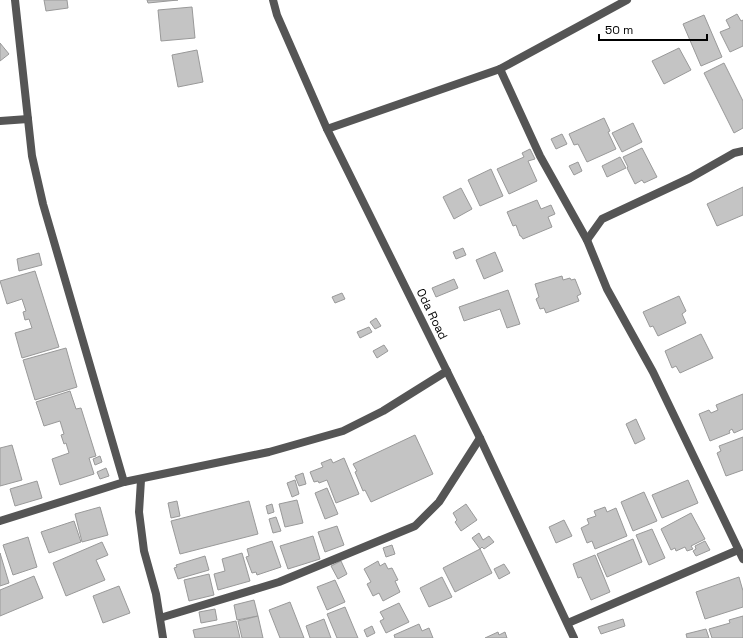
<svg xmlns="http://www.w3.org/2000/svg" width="743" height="638" viewBox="0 0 743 638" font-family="'Space Grotesk',sans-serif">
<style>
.building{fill:#c4c4c4;stroke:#999}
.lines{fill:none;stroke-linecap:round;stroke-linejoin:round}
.minor{stroke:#555;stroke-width:8}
.tertiary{stroke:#555;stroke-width:8}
.labels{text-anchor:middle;stroke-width:3;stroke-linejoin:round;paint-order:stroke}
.street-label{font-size:12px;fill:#000;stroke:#fff}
</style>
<rect width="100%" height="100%" fill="#fff"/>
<g class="building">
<path d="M44 0H67L68 8 46 11Z"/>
<path d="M147 0H178L148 3Z"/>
<path d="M192 7 195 38 161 41 158 10Z"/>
<path d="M737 14 741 21 743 20V46L730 52 720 32 730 28 726 20Z"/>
<path d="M704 15 722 57 701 66 683 24Z"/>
<path d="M0 43 9 54 0 61Z"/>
<path d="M679 48 691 70 664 84 652 61Z"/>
<path d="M197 50 203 82 178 87 172 55Z"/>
<path d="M724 63 743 101V128L734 133 704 73Z"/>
<path d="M604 118 610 131 608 132 616 149 587 162 578 144 574 145 569 134Z"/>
<path d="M633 123 642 142 622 152 612 133Z"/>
<path d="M562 134 567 144 556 149 551 139Z"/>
<path d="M642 148 657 177 644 183 642 180 635 184 627 168 628 167 623 157Z"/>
<path d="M530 149 535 159 528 161 537 181 509 194 497 169 524 157 522 153Z"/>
<path d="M620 157 626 168 607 177 602 166Z"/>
<path d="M578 162 582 171 574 175 569 166Z"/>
<path d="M491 169 503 196 480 206 468 180Z"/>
<path d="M743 187V215L717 226 707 204Z"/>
<path d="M461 188 472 209 454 219 443 197Z"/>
<path d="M537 200 541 209 551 205 555 214 548 217 552 227 523 239 521 236H520L516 225 513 226 507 212Z"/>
<path d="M463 248 466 255 456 259 453 252Z"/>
<path d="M495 252 503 271 484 279 476 260Z"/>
<path d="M39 253 42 265 19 271 17 259Z"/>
<path d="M35 271 59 347 22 358 15 333 32 328 29 319 25 320 23 312 26 311 22 299 7 304 0 281Z"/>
<path d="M562 276 563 280 570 278 571 280 575 279 581 294 577 296 579 301 546 313 544 308 540 309 536 299 539 297 535 284Z"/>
<path d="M454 279 458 288 436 297 432 288Z"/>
<path d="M508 290 520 324 507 328 500 309 464 321 459 307Z"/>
<path d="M342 293 345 299 335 303 332 297Z"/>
<path d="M679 296 686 311 682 314 686 323 658 336 653 326 650 327 643 312Z"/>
<path d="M376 318 381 326 375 329 370 322Z"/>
<path d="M369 327 372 332 360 338 357 332Z"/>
<path d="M701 334 713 358 680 373 676 366 672 368 665 351Z"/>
<path d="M384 345 388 351 377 358 373 351Z"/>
<path d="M66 348 77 387 35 400 23 360Z"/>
<path d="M70 391 76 409 81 408 96 456 89 458 94 474 60 485 52 459 69 453 66 443 64 444 61 435 64 434 60 421 44 426 36 402Z"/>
<path d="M743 394V429L734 433 732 429 729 431 730 433 710 441 699 414 709 410 711 413 718 410 716 405Z"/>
<path d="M636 419 645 439 635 444 626 424Z"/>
<path d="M415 435 433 474 371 502 365 490 363 491 355 472 357 471 353 464Z"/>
<path d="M743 437V470L726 476 717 453 721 451 719 446Z"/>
<path d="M12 445 22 480 0 486V448Z"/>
<path d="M100 456 102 462 95 465 93 459Z"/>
<path d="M344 458 359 494 336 503 327 480 319 483 318 481 314 482 310 472 323 467 321 463 331 459 333 463Z"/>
<path d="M106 468 109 476 100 479 97 472Z"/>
<path d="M303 473 306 484 299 486 295 476Z"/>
<path d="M295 480 299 494 292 497 287 483Z"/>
<path d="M688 480 698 503 662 518 652 495Z"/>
<path d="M37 481 42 498 15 506 10 489Z"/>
<path d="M327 488 338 514 325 519 315 493Z"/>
<path d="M644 492 657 521 633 531 621 502Z"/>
<path d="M297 500 303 523 285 527 279 504Z"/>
<path d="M177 501 180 516 171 518 168 503Z"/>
<path d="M249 501 258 534 180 554 171 521Z"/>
<path d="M272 504 274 512 268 514 266 506Z"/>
<path d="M466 504 477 520 461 531 455 522 457 520 453 513Z"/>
<path d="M100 507 108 535 82 542 75 514Z"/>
<path d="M605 507 607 512 616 508 627 536 595 549 592 541 587 543 581 528 589 524 587 519 596 516 594 511Z"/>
<path d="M691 513 705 539 691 546 693 549 687 551 685 547 676 551 675 548 671 550 661 529Z"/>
<path d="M276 517 281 531 273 533 269 519Z"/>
<path d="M564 520 572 536 556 543 549 527Z"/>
<path d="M74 521 81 542 49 553 41 532Z"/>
<path d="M337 526 344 545 325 552 318 532Z"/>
<path d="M652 529 665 558 649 565 636 535Z"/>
<path d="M479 533 483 540 489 536 494 542 484 549 482 547 480 549 472 538Z"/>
<path d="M313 536 320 559 288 569 280 546Z"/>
<path d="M28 537 37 567 13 575 3 545Z"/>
<path d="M633 539 642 562 607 577 597 554Z"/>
<path d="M272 541 281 567 257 575 256 572 252 573 246 557 249 556 247 549Z"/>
<path d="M705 541 710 550 696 556 693 551 696 549 695 546Z"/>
<path d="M102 542 108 555 96 560 105 580 66 596 53 563Z"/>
<path d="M392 545 395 554 386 557 383 548Z"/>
<path d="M480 549 492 573 455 592 443 568Z"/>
<path d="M0 553 9 583 0 586Z"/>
<path d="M242 553 250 581 218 590 214 574 225 571 222 559Z"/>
<path d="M595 555 610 592 591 600 581 577 578 578 573 564Z"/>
<path d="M205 556 209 570 178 579 174 568 177 567 176 565Z"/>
<path d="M341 561 347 574 338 579 331 566Z"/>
<path d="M378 561 380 566 385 563 388 569 392 568 398 580 395 581 400 592 383 601 379 593 373 596 367 584 371 582 364 569Z"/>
<path d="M504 564 510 573 499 579 494 569Z"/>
<path d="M209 574 214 595 189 601 184 580Z"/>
<path d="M34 576 43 598 0 616V590Z"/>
<path d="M442 577 452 597 429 607 420 588Z"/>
<path d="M739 577 743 591V607L705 619 696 592Z"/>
<path d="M335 580 345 602 327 610 317 587Z"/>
<path d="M119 586 130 613 103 623 93 596Z"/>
<path d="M254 600 258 616 237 620 234 605Z"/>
<path d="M290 602 304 638H280L269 610Z"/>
<path d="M399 603 409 622 386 633 380 621 384 619 380 612Z"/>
<path d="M345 607 358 638H337L327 614Z"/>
<path d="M215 609 217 620 201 623 199 612Z"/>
<path d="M258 616 263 638H242L238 621Z"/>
<path d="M743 616V638H712L709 629 730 623 729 620Z"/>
<path d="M324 619 331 638H310L306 626Z"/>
<path d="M623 619 625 626 601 634 598 627Z"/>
<path d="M236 621 240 638H195L193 630Z"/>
<path d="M419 624 422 631 429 628 433 638H395L394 635Z"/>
<path d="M372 626 375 633 367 637 364 630Z"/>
<path d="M706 629 709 638H687L686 634Z"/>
<path d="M498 632 499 635 505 632 507 638H485Z"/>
</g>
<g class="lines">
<g class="minor">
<path d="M15 0 32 156 43 204 124 482"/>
<path d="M500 69 540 156 587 240 607 289 653 372 743 559"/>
<path d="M0 121 28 119"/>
<path d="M327 129 500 69 627 0"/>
<path d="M587 240 602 219 690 178 734 153 743 151"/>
<path d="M141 480 139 512 144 551 156 594 163 638"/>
<path d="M0 521 124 482 269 452 343 431 383 411 447 371"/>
<path d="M160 618 279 582 415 526 439 502 480 438"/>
<path d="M568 623 738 550"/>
</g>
<path class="tertiary" d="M273 0 277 15 327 129 480 438 574 638"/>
</g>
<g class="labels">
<g class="street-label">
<text transform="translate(432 314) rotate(64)" y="4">Oda Road</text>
</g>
</g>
<path d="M599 34v6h108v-6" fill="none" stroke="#000000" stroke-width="2"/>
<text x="605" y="34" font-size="12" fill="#000000" stroke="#ffffff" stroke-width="3" paint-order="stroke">50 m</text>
</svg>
